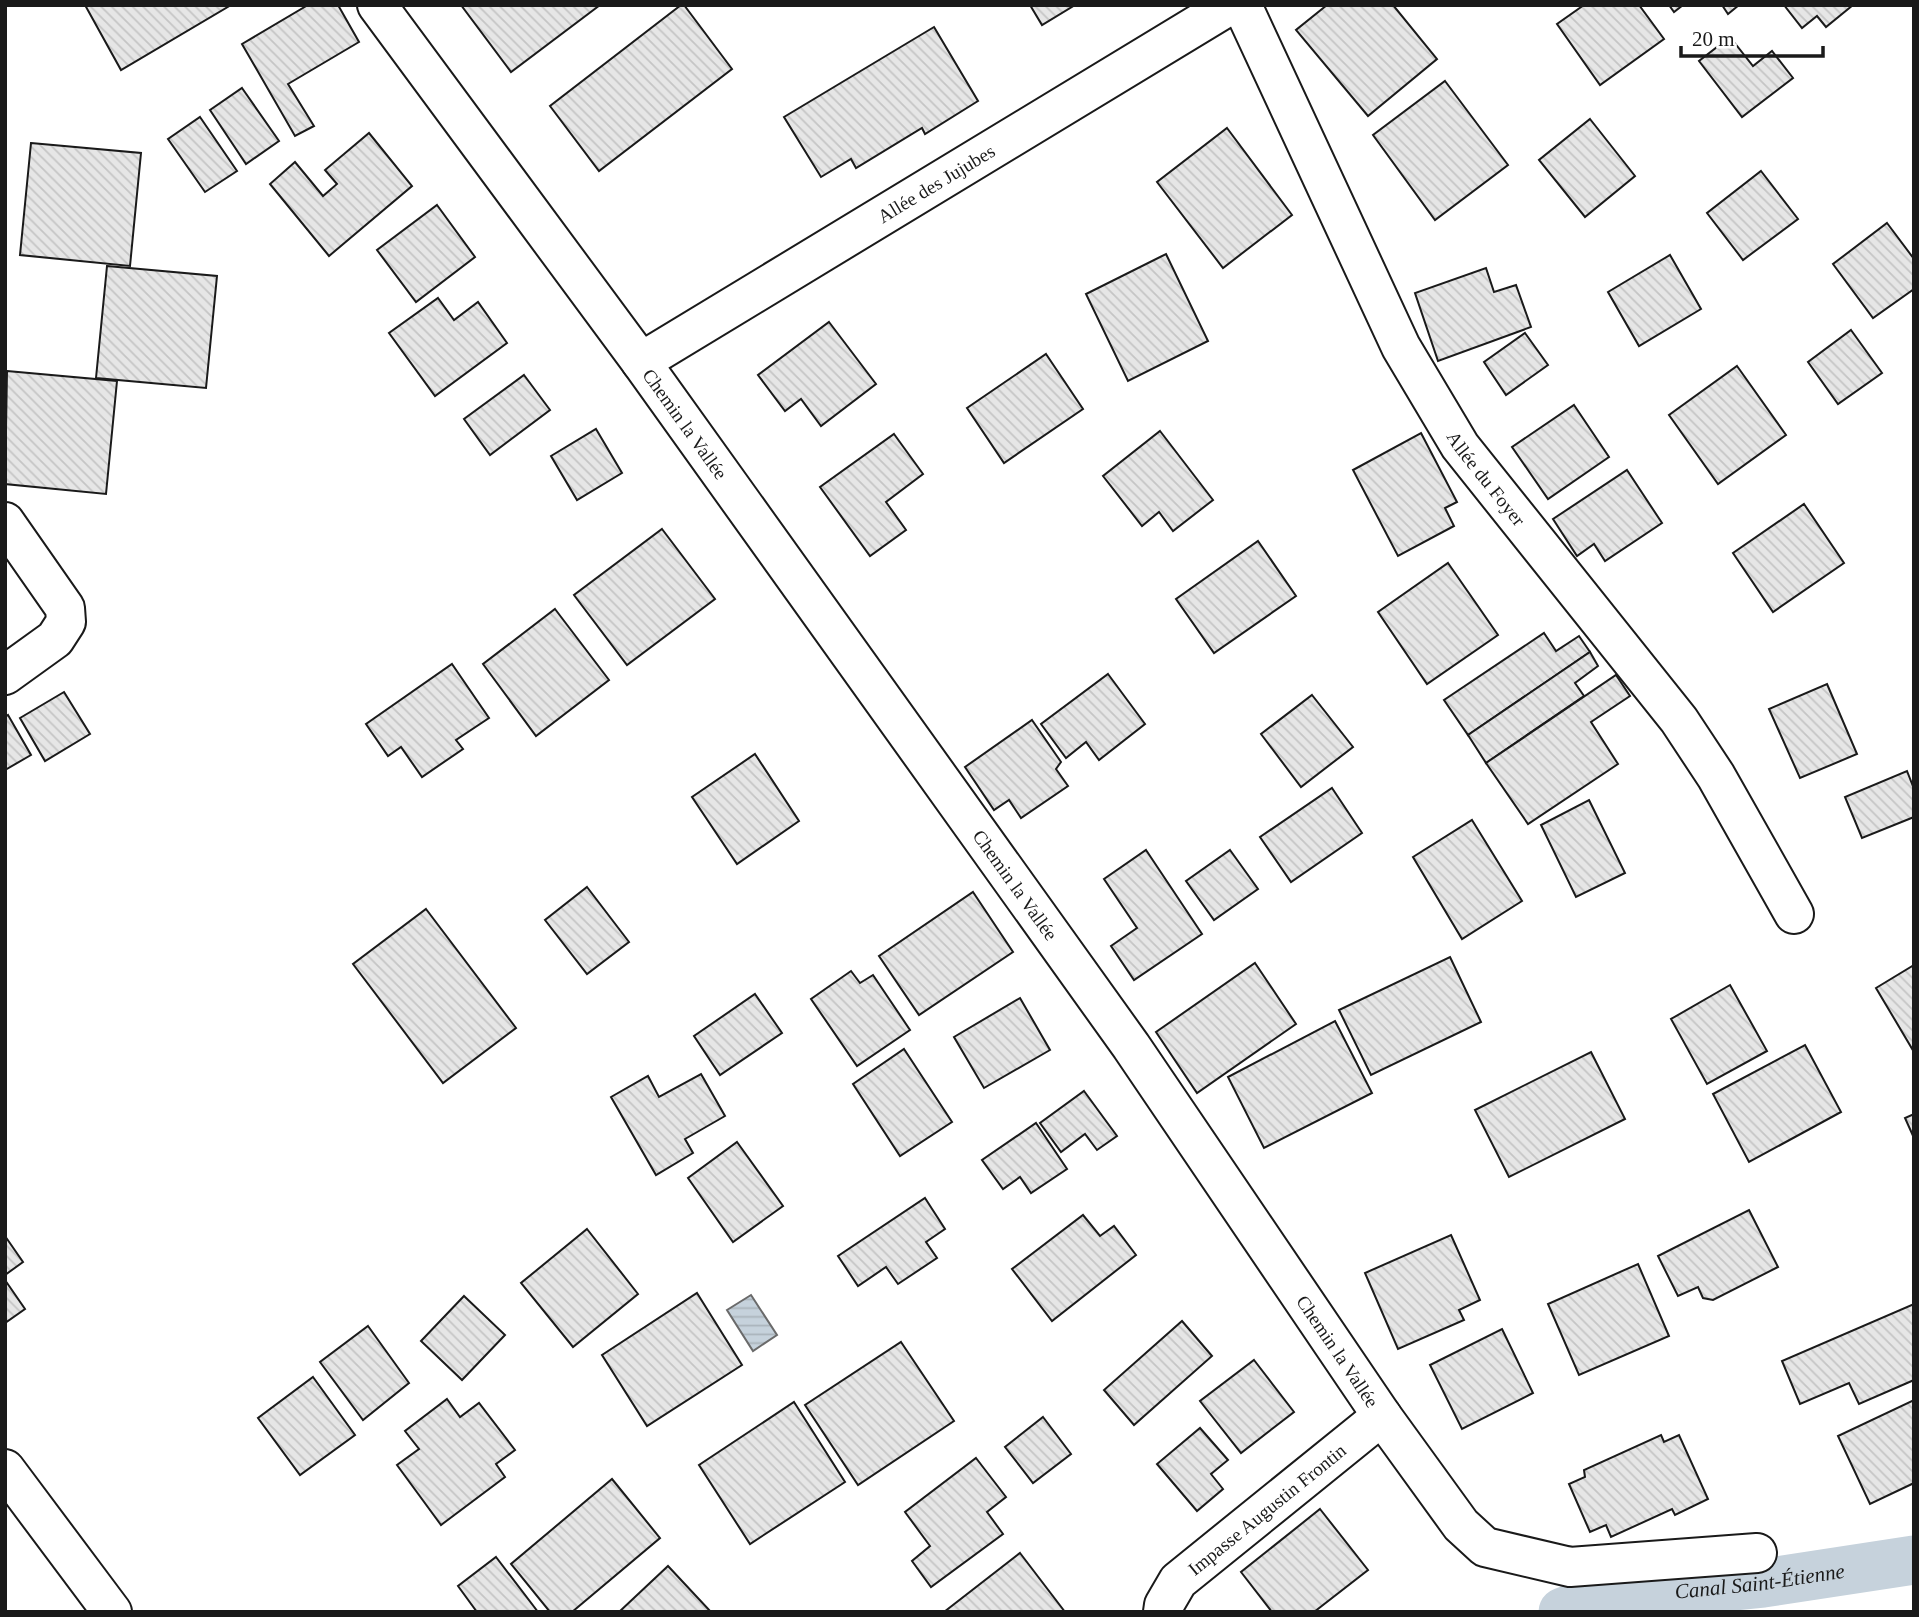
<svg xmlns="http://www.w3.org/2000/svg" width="1919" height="1617" viewBox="0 0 1919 1617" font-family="Georgia,serif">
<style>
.water{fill:url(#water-rules);stroke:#6a6a6a;stroke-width:2}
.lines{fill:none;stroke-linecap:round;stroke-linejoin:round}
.canal{stroke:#c6d2dc;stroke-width:49}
.building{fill:url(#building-back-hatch);stroke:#1a1a1a;stroke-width:2}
.minor-casing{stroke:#1a1a1a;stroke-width:42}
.minor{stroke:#fff;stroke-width:38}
.labels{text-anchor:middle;stroke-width:5;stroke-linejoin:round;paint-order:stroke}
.street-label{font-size:19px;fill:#1a1a1a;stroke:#fff}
.water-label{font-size:21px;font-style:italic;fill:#1a1a1a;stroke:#fff}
</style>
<defs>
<pattern id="water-rules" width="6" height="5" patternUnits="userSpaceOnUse" patternTransform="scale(1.75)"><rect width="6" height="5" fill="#c6d2dc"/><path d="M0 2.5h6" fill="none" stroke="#aab4bc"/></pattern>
<pattern id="building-back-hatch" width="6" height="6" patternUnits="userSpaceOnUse" patternTransform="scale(1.75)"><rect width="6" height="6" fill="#e6e6e6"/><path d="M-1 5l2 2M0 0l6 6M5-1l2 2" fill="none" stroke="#c5c5c5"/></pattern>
</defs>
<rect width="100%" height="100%" fill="#fff"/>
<path class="water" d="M751 1295 777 1335 753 1351 727 1310Z"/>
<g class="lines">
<path class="canal" id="s1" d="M1563 1612 1595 1600 1763 1583 1914 1560"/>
</g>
<g class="building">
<path d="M85 5H231L121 70Z"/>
<path d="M308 5H338L359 42 288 84 314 126 295 136 242 44Z"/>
<path d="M461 5H600L511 72Z"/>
<path d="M681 5H684L732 69 599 171 550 106Z"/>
<path d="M1030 5H1075L1042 25Z"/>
<path d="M1327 5H1393L1437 59 1368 116 1296 30Z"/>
<path d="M1584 5H1639L1664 39 1600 85 1557 24Z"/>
<path d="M1669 5H1683L1674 12Z"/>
<path d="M1722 5H1739L1728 14Z"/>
<path d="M1784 5H1853L1826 27 1817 16 1802 28Z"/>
<path d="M934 27 978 101 925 134 922 128 856 168 851 159 821 177 784 117Z"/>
<path d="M1730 37 1753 66 1772 51 1793 78 1742 117 1699 61Z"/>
<path d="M1445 81 1508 165 1435 220 1373 135Z"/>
<path d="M242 88 279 141 246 164 210 110Z"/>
<path d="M200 117 237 171 205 192 168 139Z"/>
<path d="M1590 119 1635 176 1585 217 1539 160Z"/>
<path d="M1227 128 1292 215 1223 268 1157 182Z"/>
<path d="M369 133 412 186 329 256 270 184 295 162 323 196 337 184 325 170Z"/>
<path d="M31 143 141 153 130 266 20 255Z"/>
<path d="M1761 171 1798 219 1743 260 1707 213Z"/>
<path d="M437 205 475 257 416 302 377 250Z"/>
<path d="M1887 223 1914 259V289L1873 318 1833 264Z"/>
<path d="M1166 254 1208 341 1128 381 1086 294Z"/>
<path d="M1670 255 1701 309 1639 346 1608 292Z"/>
<path d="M107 266 217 276 206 388 96 378Z"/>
<path d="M1486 268 1494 292 1516 285 1531 327 1438 361 1415 293Z"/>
<path d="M438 298 454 320 478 302 507 343 435 396 389 333Z"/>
<path d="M829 322 876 384 821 426 801 399 785 411 758 375Z"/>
<path d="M1851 330 1882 373 1838 404 1808 362Z"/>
<path d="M1525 333 1548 365 1506 395 1484 362Z"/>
<path d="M1046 354 1083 409 1004 463 967 408Z"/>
<path d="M1737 366 1786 435 1718 484 1669 415Z"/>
<path d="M7 371 117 381 106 494 5 484Z"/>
<path d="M524 375 550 410 490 455 464 419Z"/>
<path d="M1574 405 1609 457 1548 499 1512 447Z"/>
<path d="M596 429 622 473 577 500 551 456Z"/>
<path d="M1160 431 1213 500 1173 531 1159 512 1142 526 1103 476Z"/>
<path d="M1421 433 1457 502 1445 508 1454 526 1398 556 1353 470Z"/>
<path d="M894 434 923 474 886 502 906 530 870 556 820 487Z"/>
<path d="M1627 470 1662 523 1605 561 1594 544 1577 556 1553 519Z"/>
<path d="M1804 504 1844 563 1773 612 1733 553Z"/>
<path d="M662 529 715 599 627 665 574 595Z"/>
<path d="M1258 541 1296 596 1214 653 1176 599Z"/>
<path d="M1448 563 1498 635 1427 684 1378 612Z"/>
<path d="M555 609 609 680 536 736 483 664Z"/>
<path d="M1544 633 1556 651 1579 636 1590 652 1468 735 1444 700Z"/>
<path d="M1590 652 1598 666 1575 683 1584 696 1486 763 1468 735Z"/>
<path d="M452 664 489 718 456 740 463 749 422 777 401 747 388 756 366 724Z"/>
<path d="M1108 674 1145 724 1099 760 1086 742 1066 758 1041 724Z"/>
<path d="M1616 675 1630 696 1591 722 1618 764 1528 824 1486 763Z"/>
<path d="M1827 684 1857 754 1800 778 1769 709Z"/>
<path d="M64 692 90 734 45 761 20 718Z"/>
<path d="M1312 695 1353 747 1301 787 1261 734Z"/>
<path d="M8 715 31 755 5 770V717Z"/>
<path d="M1032 720 1061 762 1056 769 1068 786 1021 818 1009 800 994 810 965 767Z"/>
<path d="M755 754 799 821 737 864 692 797Z"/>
<path d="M1907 771 1914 789V817L1862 838 1845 797Z"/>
<path d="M1332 788 1362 833 1291 882 1260 837Z"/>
<path d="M1589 800 1625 873 1576 897 1541 825Z"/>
<path d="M1472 820 1522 901 1462 939 1413 857Z"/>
<path d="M1146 850 1202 934 1134 980 1111 946 1137 928 1104 879Z"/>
<path d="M1230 850 1258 889 1214 920 1186 881Z"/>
<path d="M587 887 629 942 587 974 545 920Z"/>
<path d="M973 892 1013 952 919 1015 879 956Z"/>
<path d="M426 909 516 1028 443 1083 353 964Z"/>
<path d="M1450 957 1481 1022 1371 1075 1339 1010Z"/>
<path d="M1255 963 1296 1024 1197 1093 1156 1032Z"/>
<path d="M1914 965V1052L1876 988Z"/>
<path d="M851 971 860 983 873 975 910 1030 857 1066 811 999Z"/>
<path d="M1730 985 1767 1051 1707 1084 1671 1019Z"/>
<path d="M755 994 782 1033 720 1075 694 1036Z"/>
<path d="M1020 998 1050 1050 984 1088 954 1037Z"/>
<path d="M1335 1021 1372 1093 1264 1148 1228 1077Z"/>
<path d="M1805 1045 1841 1112 1749 1162 1713 1094Z"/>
<path d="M904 1049 952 1122 900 1156 853 1084Z"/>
<path d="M1591 1052 1625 1119 1509 1177 1475 1110Z"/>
<path d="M701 1074 725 1116 685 1139 693 1153 656 1175 611 1097 648 1076 659 1097Z"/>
<path d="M1084 1091 1117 1136 1097 1150 1085 1134 1061 1152 1040 1123Z"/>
<path d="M1914 1114V1138L1905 1118Z"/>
<path d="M1036 1123 1067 1169 1031 1193 1020 1177 1003 1189 982 1160Z"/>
<path d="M737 1142 783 1206 733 1242 688 1178Z"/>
<path d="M925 1198 945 1229 926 1242 937 1258 898 1284 886 1267 858 1286 838 1256Z"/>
<path d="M1749 1210 1778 1267 1713 1300 1703 1298 1698 1287 1678 1296 1658 1256Z"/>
<path d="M1083 1215 1100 1236 1114 1226 1136 1255 1052 1321 1012 1269Z"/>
<path d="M587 1229 638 1294 573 1347 521 1283Z"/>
<path d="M1451 1235 1480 1300 1459 1310 1464 1320 1398 1349 1365 1273Z"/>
<path d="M5 1236 23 1262 5 1275Z"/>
<path d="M1638 1264 1669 1336 1579 1375 1548 1304Z"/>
<path d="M5 1280 25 1309 5 1323Z"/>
<path d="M697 1293 742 1365 647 1426 602 1355Z"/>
<path d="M464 1296 505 1335 462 1380 421 1341Z"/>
<path d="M1914 1304V1380L1859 1404 1849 1383 1800 1404 1782 1361Z"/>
<path d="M1182 1321 1212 1356 1134 1425 1104 1390Z"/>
<path d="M368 1326 409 1383 363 1420 320 1362Z"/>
<path d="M1502 1329 1533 1393 1462 1429 1430 1365Z"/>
<path d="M901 1342 954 1421 858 1485 805 1405Z"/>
<path d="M1254 1360 1294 1412 1241 1453 1200 1401Z"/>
<path d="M313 1377 355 1435 300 1475 258 1418Z"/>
<path d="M447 1399 460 1417 479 1403 515 1450 496 1464 505 1477 441 1525 397 1465 419 1449 405 1431Z"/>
<path d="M1914 1400V1483L1870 1504 1838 1436Z"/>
<path d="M794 1402 845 1482 750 1544 699 1465Z"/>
<path d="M1043 1417 1071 1454 1033 1483 1005 1447Z"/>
<path d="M1200 1428 1228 1460 1211 1474 1223 1489 1197 1511 1157 1464Z"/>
<path d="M1661 1435 1664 1442 1679 1435 1708 1499 1675 1515 1672 1509 1611 1537 1606 1525 1590 1532 1569 1484 1585 1477 1584 1470Z"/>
<path d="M976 1458 1006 1497 987 1512 1003 1534 931 1587 912 1561 930 1546 905 1512Z"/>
<path d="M612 1479 660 1538 572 1612H550L511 1564Z"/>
<path d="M1320 1509 1368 1570 1314 1612H1272L1241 1572Z"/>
<path d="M1020 1553 1065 1612H944Z"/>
<path d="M496 1557 538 1612H477L458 1586Z"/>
<path d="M668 1566 711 1612H619Z"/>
</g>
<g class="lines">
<defs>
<g id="minor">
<path id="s2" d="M377 5 641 362 1131 1046 1382 1416 1461 1525 1485 1547 1570 1567 1757 1553"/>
<path id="s3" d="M1242 5 1401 347 1460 446 1679 720 1716 776 1794 914"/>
<path id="s4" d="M641 362 1230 5"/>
<path d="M5 522 65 608 66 622 55 639 5 675"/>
<path d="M5 1469 112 1612"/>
<path id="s5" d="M1163 1612 1164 1605 1178 1581 1382 1416"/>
</g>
</defs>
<use href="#minor" class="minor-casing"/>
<use href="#minor" class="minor"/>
</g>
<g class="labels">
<g class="street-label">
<text dy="7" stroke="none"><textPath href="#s4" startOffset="345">Allée des Jujubes</textPath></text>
<text dy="7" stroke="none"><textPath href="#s2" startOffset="520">Chemin la Vallée</textPath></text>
<text dy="7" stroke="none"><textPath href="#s3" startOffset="534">Allée du Foyer</textPath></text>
<text dy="7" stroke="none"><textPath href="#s2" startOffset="1087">Chemin la Vallée</textPath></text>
<text dy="7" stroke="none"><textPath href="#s2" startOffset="1654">Chemin la Vallée</textPath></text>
<text dy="7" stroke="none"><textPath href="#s5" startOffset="149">Impasse Augustin Frontin</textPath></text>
</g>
<g class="water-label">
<text dy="7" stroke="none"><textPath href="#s1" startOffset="200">Canal Saint-Étienne</textPath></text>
</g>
</g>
<rect width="1919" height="1617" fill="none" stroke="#1a1a1a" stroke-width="14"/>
<path d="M1681 46v10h142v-10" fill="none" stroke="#1a1a1a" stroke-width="3.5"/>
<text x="1692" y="46" font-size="21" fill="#1a1a1a" stroke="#ffffff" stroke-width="5" paint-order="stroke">20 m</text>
</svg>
